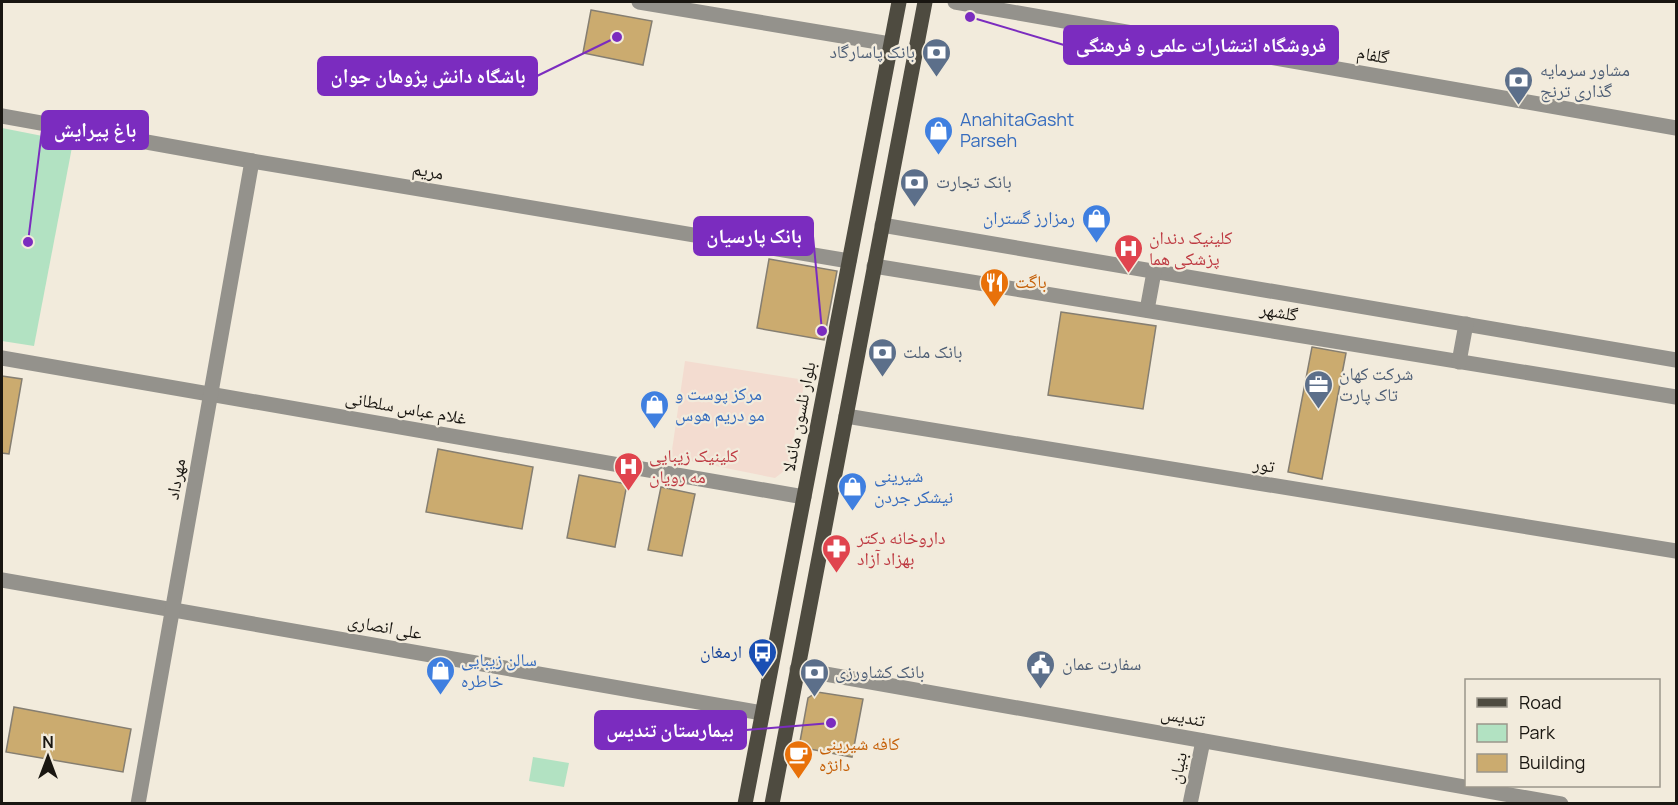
<svg xmlns="http://www.w3.org/2000/svg" width="1678" height="805" viewBox="0 0 1678 805" font-family="Manrope,'Noto Naskh Arabic',sans-serif">
<style>
.education{fill:#f3dcd0}
.green{fill:#b2e2c2}
.building{fill:#cbab6f;stroke:#857e71;stroke-width:1.5}
.lines{fill:none;stroke-linecap:round;stroke-linejoin:round}
.minor{stroke:#94928c;stroke-width:15}
.major{stroke:#4e4b40;stroke-width:15}
.labels{text-anchor:middle;stroke-width:4.5;stroke-linejoin:round;paint-order:stroke}
.service-label{font-size:18px;fill:#4e5e75;stroke:#f2ebdc;text-anchor:start}
.street-label{font-size:18px;fill:#191611;stroke:#f2ebdc}
.shop-label{font-size:18px;fill:#366cbe;stroke:#f2ebdc;text-anchor:start}
.health-label{font-size:18px;fill:#be3a42;stroke:#f2ebdc;text-anchor:start}
.food-label{font-size:18px;fill:#c56008;stroke:#f2ebdc;text-anchor:start}
.transit-label{font-size:18px;fill:#164399;stroke:#f2ebdc;text-anchor:end}
.leader{fill:none;stroke:#7b2cbf;stroke-width:2}
.callout-dot{fill:#7b2cbf;stroke:#f2ebdc;stroke-width:2}
.callout{fill:#7b2cbf;stroke:#7b2cbf;stroke-width:2}
.callout-label{font-size:20px;text-anchor:middle;font-weight:bold;fill:#fff}
</style>
<rect width="100%" height="100%" fill="#f2ebdc"/>
<path class="education" d="M685 361 805 380 788 468 775 478 671 457Z"/>
<g class="green">
<path d="M2 128 73 142 34 346 2 341Z"/>
<path d="M533 757 569 763 564 787 529 781Z"/>
</g>
<g class="building">
<path d="M591 10 652 21 643 65 583 53Z"/>
<path d="M769 259 837 271 824 340 757 328Z"/>
<path d="M1061 312 1156 326 1143 409 1048 395Z"/>
<path d="M1312 347 1346 353 1322 479 1288 472Z"/>
<path d="M2 376 22 379 9 454 2 453Z"/>
<path d="M438 449 533 467 522 529 426 512Z"/>
<path d="M579 475 627 484 615 547 567 538Z"/>
<path d="M661 487 695 494 682 556 648 550Z"/>
<path d="M817 692 863 699 852 757 799 747 808 698Z"/>
<path d="M14 707 131 729 123 772 6 752Z"/>
</g>
<g class="lines">
<g class="minor">
<path d="M639 2 890 44"/>
<path d="M955 2 1676 128"/>
<path d="M2 116 252 161 849 261"/>
<path d="M882 225 1676 360"/>
<path d="M874 266 1676 397"/>
<path d="M1147 310 1154 272"/>
<path d="M2 358 804 497"/>
<path d="M1459 362 1466 324"/>
<path d="M846 416 1676 551"/>
<path d="M2 580 762 713"/>
<path d="M797 669 1561 804"/>
<path d="M138 804 252 161"/>
<path d="M1190 804 1203 741"/>
</g>
<g class="major">
<path d="M745 804 899 2"/>
<path d="M772 804 925 2"/>
</g>
</g>
<defs>
<symbol id="bank-pin" viewBox="-11 -11 22 30"><path d="M0 17L-7.5 6A9.5 9.5 0 1 1 7.5 6Z" fill="#5c6f8a" stroke="#f2ebdc"/><path d="M-6-4H6V4H-6ZM0-2.3a2.3 2.3 0 1 0 0 4.6a2.3 2.3 0 1 0 0-4.6Z" fill="#fff"/></symbol>
<symbol id="shop-pin" viewBox="-11 -11 22 30"><path d="M0 17L-7.5 6A9.5 9.5 0 1 1 7.5 6Z" fill="#3f7fe0" stroke="#f2ebdc"/><path d="M-5-2.5h2.3a2.7 3.5 0 0 1 5.4 0H5L5.5 6h-11ZM-1.5-2.5h3a1.5 2.3 0 0 0-3 0Z" fill="#fff"/></symbol>
<symbol id="hospital-pin" viewBox="-11 -11 22 30"><path d="M0 17L-7.5 6A9.5 9.5 0 1 1 7.5 6Z" fill="#e0444e" stroke="#f2ebdc"/><path d="M-5-5h3v3.5h4V-5h3V5h-3V1.5h-4V5h-3Z" fill="#fff"/></symbol>
<symbol id="restaurant-pin" viewBox="-11 -11 22 30"><path d="M0 17L-7.5 6A9.5 9.5 0 1 1 7.5 6Z" fill="#e8710a" stroke="#f2ebdc"/><path d="M-5-6h1v4h1v-4h1v4h1v-4h1v5L-1.5 .5V6h-2V.5L-5-1ZM5-6V6H3V1.5H1.5Q1.5-4 5-6Z" fill="#fff"/></symbol>
<symbol id="office-pin" viewBox="-11 -11 22 30"><path d="M0 17L-7.5 6A9.5 9.5 0 1 1 7.5 6Z" fill="#5c6f8a" stroke="#f2ebdc"/><path d="M-6-3h4V-5.5h4V-3h4V5H-6ZM-1-4.5V-3h2v-1.5ZM-6 0V1H6V0Z" fill="#fff"/></symbol>
<symbol id="pharmacy-pin" viewBox="-11 -11 22 30"><path d="M0 17L-7.5 6A9.5 9.5 0 1 1 7.5 6Z" fill="#e0444e" stroke="#f2ebdc"/><path d="M-2-6h4v4h4v4h-4v4h-4v-4h-4v-4h4Z" fill="#fff"/></symbol>
<symbol id="bus-pin" viewBox="-11 -11 22 30"><path d="M0 17L-7.5 6A9.5 9.5 0 1 1 7.5 6Z" fill="#1a4fb4" stroke="#f2ebdc"/><path d="M-5-6H5V4H4V6H2V4H-2V6H-4V4H-5ZM-3.5-4V0h7V-4ZM-3.5 1.2v1.5H-2V1.2ZM2 1.2v1.5H3.5V1.2Z" fill="#fff"/></symbol>
<symbol id="civic-pin" viewBox="-11 -11 22 30"><path d="M0 17L-7.5 6A9.5 9.5 0 1 1 7.5 6Z" fill="#5c6f8a" stroke="#f2ebdc"/><path d="M-.6-6.5H3V-4.5H.6V-3L4-1V1h2V6H-6V1h2V-1L-.6-3ZM-1.2 2.5V6h2.4V2.5Z" fill="#fff"/></symbol>
<symbol id="cafe-pin" viewBox="-11 -11 22 30"><path d="M0 17L-7.5 6A9.5 9.5 0 1 1 7.5 6Z" fill="#e8710a" stroke="#f2ebdc"/><path d="M-5.5-4.5H6V0H3Q3 3.5 0 3.5H-2.5Q-5.5 3.5-5.5 0ZM3-3.2v2h1.7v-2ZM-6 4.5H4V6H-6Z" fill="#fff"/></symbol>
</defs>
<g fill-rule="evenodd">
<use href="#bank-pin" x="920" y="36" width="33" height="45"/>
<use href="#bank-pin" x="1502" y="64" width="33" height="45"/>
<use href="#shop-pin" x="922" y="114" width="33" height="45"/>
<use href="#bank-pin" x="898" y="166" width="33" height="45"/>
<use href="#shop-pin" x="1080" y="202" width="33" height="45"/>
<use href="#hospital-pin" x="1112" y="232" width="33" height="45"/>
<use href="#restaurant-pin" x="978" y="266" width="33" height="45"/>
<use href="#bank-pin" x="866" y="336" width="33" height="45"/>
<use href="#office-pin" x="1302" y="368" width="33" height="45"/>
<use href="#shop-pin" x="638" y="388" width="33" height="45"/>
<use href="#hospital-pin" x="612" y="450" width="33" height="45"/>
<use href="#shop-pin" x="836" y="470" width="33" height="45"/>
<use href="#pharmacy-pin" x="820" y="532" width="33" height="45"/>
<use href="#bus-pin" x="746" y="636" width="33" height="45"/>
<use href="#civic-pin" x="1024" y="648" width="33" height="45"/>
<use href="#shop-pin" x="424" y="654" width="33" height="45"/>
<use href="#bank-pin" x="798" y="656" width="33" height="45"/>
<use href="#cafe-pin" x="782" y="738" width="33" height="45"/>
</g>
<g class="labels">
<g class="service-label">
<text x="915" y="58" text-anchor="end">بانک پاسارگاد</text>
<text x="1540" y="76">مشاور سرمایه<tspan x="1540" dy="21">گذاری ترنج</tspan></text>
<text x="936" y="188">بانک تجارت</text>
<text x="903" y="358">بانک ملت</text>
<text x="1339" y="380">شرکت کهان<tspan x="1339" dy="21">تاک پارت</tspan></text>
<text x="1062" y="670">سفارت عمان</text>
<text x="835" y="678">بانک کشاورزی</text>
</g>
<g class="street-label">
<text transform="translate(1373 55) rotate(10)" y="6">گلفام</text>
<text transform="translate(428 171) rotate(10)" y="6">مریم</text>
<text transform="translate(1279 312) rotate(10)" y="6">گلشهر</text>
<text transform="translate(406 408) rotate(10)" y="6">غلام عباس سلطانی</text>
<text transform="translate(799 417) rotate(-79)" y="6">بلوار نلسون ماندلا</text>
<text transform="translate(1264 465) rotate(9)" y="6">تور</text>
<text transform="translate(176 479) rotate(-80)" y="6">مهرداد</text>
<text transform="translate(385 627) rotate(10)" y="6">علی انصاری</text>
<text transform="translate(1183 717) rotate(10)" y="6">تندیس</text>
<text transform="translate(1178 768) rotate(-78)" y="6">بنیان</text>
</g>
<g class="shop-label">
<text x="960" y="126">AnahitaGasht<tspan x="960" dy="21">Parseh</tspan></text>
<text x="1075" y="224" text-anchor="end">رمزارز گستران</text>
<text x="675" y="400">مرکز پوست و<tspan x="675" dy="21">مو دریم هوس</tspan></text>
<text x="874" y="482">شیرینی<tspan x="874" dy="21">نیشکر جردن</tspan></text>
<text x="461" y="666">سالن زیبایی<tspan x="461" dy="21">خاطره</tspan></text>
</g>
<g class="health-label">
<text x="1149" y="244">کلینیک دندان<tspan x="1149" dy="21">پزشکی هما</tspan></text>
<text x="649" y="462">کلینیک زیبایی<tspan x="649" dy="21">مه رویان</tspan></text>
<text x="857" y="544">داروخانه دکتر<tspan x="857" dy="21">بهزاد آزاد</tspan></text>
</g>
<g class="food-label">
<text x="1015" y="288">باگت</text>
<text x="819" y="750">کافه شیرینی<tspan x="819" dy="21">دانژه</tspan></text>
</g>
<g class="transit-label">
<text x="742" y="658">ارمغان</text>
</g>
</g>
<path class="leader" d="M970 17L1064 45M617 37L537 76M28 242L42 130M822 331L813 236M831 723L746 730"/>
<g class="callout-dot">
<circle cx="970" cy="17" r="6"/>
<circle cx="617" cy="37" r="6"/>
<circle cx="28" cy="242" r="6"/>
<circle cx="822" cy="331" r="6"/>
<circle cx="831" cy="723" r="6"/>
</g>
<g class="callout">
<rect x="1064" y="26" width="274" height="38" rx="6"/>
<rect x="318" y="57" width="219" height="38" rx="6"/>
<rect x="42" y="111" width="106" height="38" rx="6"/>
<rect x="694" y="217" width="119" height="38" rx="6"/>
<rect x="595" y="711" width="151" height="38" rx="6"/>
</g>
<g class="callout-label">
<text x="1201" y="52">فروشگاه انتشارات علمی و فرهنگی</text>
<text x="428" y="83">باشگاه دانش پژوهان جوان</text>
<text x="95" y="137">باغ پیرایش</text>
<text x="754" y="243">بانک پارسیان</text>
<text x="670" y="737">بیمارستان تندیس</text>
</g>
<rect width="1678" height="805" fill="none" stroke="#191611" stroke-width="6"/>
<rect x="1465" y="679" width="195" height="108" fill="#f2ebdc" stroke="#9b968b" stroke-width="1.5"/>
<rect x="1477" y="698" width="30" height="9" fill="#4e4b40" stroke="#9b968b" stroke-width="1.5"/>
<text x="1519" y="709" font-size="18" fill="#191611">Road</text>
<rect x="1477" y="724" width="30" height="18" fill="#b2e2c2" stroke="#9b968b" stroke-width="1.5"/>
<text x="1519" y="739" font-size="18" fill="#191611">Park</text>
<rect x="1477" y="754" width="30" height="18" fill="#cbab6f" stroke="#9b968b" stroke-width="1.5"/>
<text x="1519" y="769" font-size="18" fill="#191611">Building</text>
<g transform="translate(48 757)" stroke="#f2ebdc" stroke-width="4.5" paint-order="stroke">
<path d="M0-4.5L10 22L0 15L-10 22Z" fill="#191611"/>
<text y="-9" font-size="16" font-weight="bold" text-anchor="middle" fill="#191611">N</text>
</g>
</svg>
